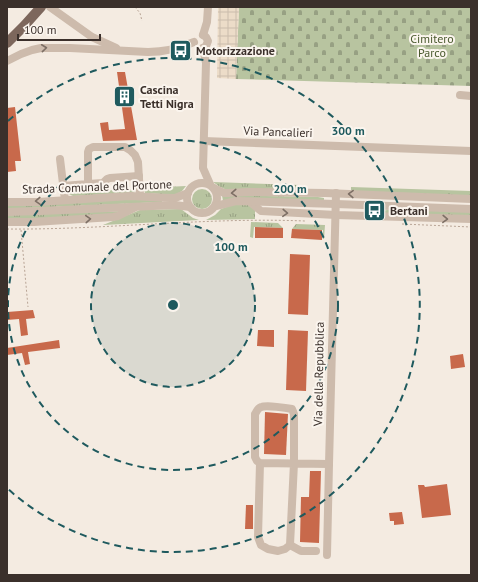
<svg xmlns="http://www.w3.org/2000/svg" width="478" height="582" viewBox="0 0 478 582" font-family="'PT Sans',sans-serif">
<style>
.grass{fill:url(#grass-tufts)}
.cemetery{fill:url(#cemetery-stones)}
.plaza{fill:url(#plaza-grid)}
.building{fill:#c8694b}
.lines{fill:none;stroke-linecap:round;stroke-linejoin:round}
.path{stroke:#b9a596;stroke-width:1;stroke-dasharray:2 2;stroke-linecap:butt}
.minor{stroke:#cdbbac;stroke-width:8}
.major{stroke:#7d675c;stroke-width:10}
.oneway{stroke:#7d6f65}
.ring{fill:none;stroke:#1f5a5e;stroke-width:2;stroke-dasharray:7 5}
.labels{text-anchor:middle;stroke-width:4;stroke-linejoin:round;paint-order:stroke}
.park-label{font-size:12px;fill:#4a5a2e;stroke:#fbf5ee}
.poi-label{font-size:12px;font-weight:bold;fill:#3b302b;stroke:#fbf5ee;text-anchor:start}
.street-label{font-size:12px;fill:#3b302b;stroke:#fbf5ee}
.centre{fill:#1f5a5e;stroke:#fbf5ee;stroke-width:2}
.ring-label{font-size:12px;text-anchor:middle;font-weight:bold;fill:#1f5a5e;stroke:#fbf5ee;stroke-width:4;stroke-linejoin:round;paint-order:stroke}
</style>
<defs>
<pattern id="grass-tufts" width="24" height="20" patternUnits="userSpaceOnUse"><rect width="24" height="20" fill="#b8c4a0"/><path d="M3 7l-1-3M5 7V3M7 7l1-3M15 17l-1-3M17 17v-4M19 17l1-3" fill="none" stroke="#97a083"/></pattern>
<pattern id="cemetery-stones" width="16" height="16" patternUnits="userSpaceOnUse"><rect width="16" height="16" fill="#b8c4a0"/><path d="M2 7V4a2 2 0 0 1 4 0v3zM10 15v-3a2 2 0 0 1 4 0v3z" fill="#97a083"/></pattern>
<pattern id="plaza-grid" width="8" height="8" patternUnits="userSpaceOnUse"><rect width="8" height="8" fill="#ecdcc8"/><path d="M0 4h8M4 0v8" fill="none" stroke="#cbbdac"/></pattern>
</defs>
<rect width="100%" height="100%" fill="#f4ebe1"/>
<g class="grass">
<path d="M213 182 299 185V190H227L220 187Z"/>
<path d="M186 186 182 191 175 195 145 193 144 188Z"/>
<path d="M351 187 471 191V196L351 192Z"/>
<path d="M135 189V191L133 193 73 196 69 194V192Z"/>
<circle cx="202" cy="199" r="10"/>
<path d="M222 195 318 197 324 198V201H223Z"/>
<path d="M138 199 162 201V202L7 209V205Z"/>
<path d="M249 204 255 210V219L206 220 215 215 221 209 232 205Z"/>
<path d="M181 209 193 218 199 220 103 225 140 210Z"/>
<path d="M393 209 471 212V217L376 213V212Z"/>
<path d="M124 211 113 216 7 220V215Z"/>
<path d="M251 222 278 223 283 228 254 227 253 238 250 237Z"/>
<path d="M296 224 325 225 324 239H323V230L292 229Z"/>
</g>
<path class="cemetery" d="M239 7H471V86L236 79Z"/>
<path class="plaza" d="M218 7H239L236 79 217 78Z"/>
<g class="building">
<path d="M117 72H125L137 140 103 141 100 123 108 122 109 130 125 129Z"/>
<path d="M15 107 21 161H15L16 171 7 172V108Z"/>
<path d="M255 227 283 228V238H255Z"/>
<path d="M292 229 322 230V240L291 238Z"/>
<path d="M290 254 310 255 308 315 288 314Z"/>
<path d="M33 310 35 318 26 319 28 335 21 336 19 319 7 320V312Z"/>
<path d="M258 330H274V347L257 346Z"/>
<path d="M288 330 308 331 306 391 286 390Z"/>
<path d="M59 340 60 348 28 352 30 364 25 365 22 353 7 355V348Z"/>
<path d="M463 354 465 367 451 369 450 356Z"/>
<path d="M265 412 288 414 286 455 264 454Z"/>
<path d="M310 471H321L319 543 300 542 301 497H309Z"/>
<path d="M447 484 451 515 422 518 418 485H424L425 487Z"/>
<path d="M246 505H253V529H245Z"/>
<path d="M402 512 404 524 394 525V521H390L389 513Z"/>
</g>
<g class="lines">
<g class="path">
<path d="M135 7 140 13 142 21"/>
<path d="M402 224 471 227"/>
<path d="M7 229C106 230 205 217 305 221"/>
<path d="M21 230 28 307"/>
</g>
<g class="minor">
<path d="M50 7 92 37 116 48"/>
<path d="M203 35 207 22 208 7"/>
<path d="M203 48 206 63 203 168 210 184"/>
<path d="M203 48 206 46 208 41 206 37 203 35"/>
<path d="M7 61 21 54 32 50 41 48H70L148 52C164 52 180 48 194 42"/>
<path d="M460 95 471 96"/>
<path d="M204 141 471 151"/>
<path d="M60 159 65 200"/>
<circle cx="202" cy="198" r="15"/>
<path d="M88 184 103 183 107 179 110 178 139 176"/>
<path d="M63 186 88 184V152L89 149 93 147H125L130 150 135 155 138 162 140 196"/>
<path d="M214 188 224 193H228L248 192 325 193 471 199"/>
<path d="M7 202H38L130 196 170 198H175L188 193"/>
<path d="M250 202 261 211 336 215 471 219"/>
<path d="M216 206 236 201 336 204 471 209"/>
<path d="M7 212 41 211 175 205 190 207"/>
<path d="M7 222H34L113 217 118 216 134 208"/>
<path d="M260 463 257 461 255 457V414C257 411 258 407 262 407 266 405 287 408 292 409L294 414V463L290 545 285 549 278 551 268 549 261 545 258 537 260 463 329 464"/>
<path d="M290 545 301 551H316"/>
<path d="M327 555 329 464 336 193"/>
</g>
<path class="major" d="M7 43 24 26 41 7"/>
</g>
<defs><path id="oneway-chevron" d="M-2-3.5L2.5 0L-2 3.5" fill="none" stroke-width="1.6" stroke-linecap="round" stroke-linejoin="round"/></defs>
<g class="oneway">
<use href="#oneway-chevron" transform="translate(44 48) rotate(-6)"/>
<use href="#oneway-chevron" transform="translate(234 193) rotate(176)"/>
<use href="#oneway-chevron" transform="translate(351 194) rotate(-178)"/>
<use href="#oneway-chevron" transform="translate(38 201) rotate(177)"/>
<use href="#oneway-chevron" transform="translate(285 213) rotate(3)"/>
<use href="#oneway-chevron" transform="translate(88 219) rotate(-4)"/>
<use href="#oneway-chevron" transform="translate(445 219) rotate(2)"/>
</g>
<circle cx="173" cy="305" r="82" fill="#1f5a5e" fill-opacity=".12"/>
<g class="ring">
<circle cx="173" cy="305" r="82"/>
<circle cx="173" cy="305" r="165"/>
<path d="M8 121A247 247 0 1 1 8 489"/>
</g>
<defs>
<symbol id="bus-square" viewBox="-11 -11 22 22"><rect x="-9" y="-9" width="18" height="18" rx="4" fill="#1f5a5e" stroke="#fbf5ee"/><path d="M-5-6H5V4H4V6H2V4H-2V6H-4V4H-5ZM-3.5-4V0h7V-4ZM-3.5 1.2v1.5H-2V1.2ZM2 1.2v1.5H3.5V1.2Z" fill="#fff"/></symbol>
<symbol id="building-square" viewBox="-11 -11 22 22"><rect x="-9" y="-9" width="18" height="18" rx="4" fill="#1f5a5e" stroke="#fbf5ee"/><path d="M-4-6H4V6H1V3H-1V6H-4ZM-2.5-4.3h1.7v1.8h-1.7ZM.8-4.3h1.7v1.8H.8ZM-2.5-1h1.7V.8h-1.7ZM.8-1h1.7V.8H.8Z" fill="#fff"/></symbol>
</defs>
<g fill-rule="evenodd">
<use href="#bus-square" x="168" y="38" width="25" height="25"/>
<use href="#building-square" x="112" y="84" width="25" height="25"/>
<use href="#bus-square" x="362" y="198" width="25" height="25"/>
</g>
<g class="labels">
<g class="park-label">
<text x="432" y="43">Cimitero<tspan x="432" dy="14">Parco</tspan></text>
</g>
<g class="poi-label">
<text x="196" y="55">Motorizzazione</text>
<text x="140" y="94">Cascina<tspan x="140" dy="14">Tetti Nigra</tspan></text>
<text x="390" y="215">Bertani</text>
</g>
<g class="street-label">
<text transform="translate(278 132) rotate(2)" y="4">Via Pancalieri</text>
<text transform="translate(97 187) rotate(-2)" y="4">Strada Comunale del Portone</text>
<text transform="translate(319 374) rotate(-89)" y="4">Via della Repubblica</text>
</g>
</g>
<circle cx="173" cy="305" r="6" class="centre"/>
<g class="ring-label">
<text x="348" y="135">300 m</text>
<text x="290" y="193">200 m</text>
<text x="231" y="251">100 m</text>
</g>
<rect width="478" height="582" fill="none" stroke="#3b302b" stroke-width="16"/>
<path d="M18 34v6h82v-6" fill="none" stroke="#3b302b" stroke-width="2"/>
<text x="24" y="34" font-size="12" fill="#3b302b" stroke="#fbf5ee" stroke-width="3" paint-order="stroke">100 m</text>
</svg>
